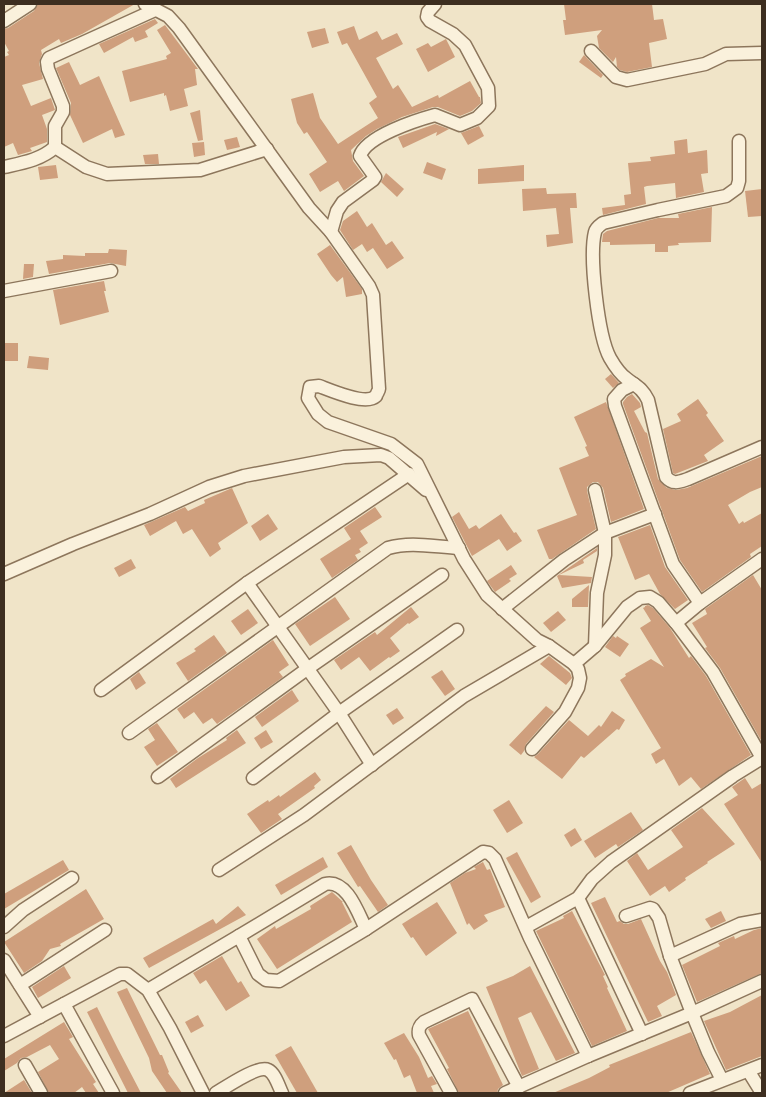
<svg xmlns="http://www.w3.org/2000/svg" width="766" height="1097" viewBox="0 0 766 1097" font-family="'Zilla Slab',serif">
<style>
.building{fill:#cf9f7d}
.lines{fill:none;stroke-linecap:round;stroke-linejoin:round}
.street-casing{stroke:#8d765c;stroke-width:15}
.street{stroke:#faf1dc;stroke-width:12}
</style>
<rect width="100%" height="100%" fill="#f0e4c8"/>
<g class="building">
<path d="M38 4H135L82 34 61 43 59 39 41 50 42 54 39 63 43 79 22 85 31 106 51 98 55 110 42 115 47 129V142L30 148 32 151 18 155 13 143 4 147V57L9 55 7 52 9 51 4 42V29L8 28 34 11Z"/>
<path d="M564 4H652L654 20 663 19 667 39 649 43 652 67 627 72 620 70 617 67 616 57 613 62 599 48 597 36 602 30 565 35 563 20H566Z"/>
<path d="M155 19 158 23 145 31 148 37 135 42 133 37 104 53 99 44Z"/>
<path d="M165 25 198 69H195L197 85 184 89 188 106 170 111 166 95 164 96V93L130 102 122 71 167 59 166 56 171 53 157 30Z"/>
<path d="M354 26 359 40 377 31 382 40 397 33 403 44 376 58 393 89 398 85 412 107 438 95 439 98 470 81 479 97H480L481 103 472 111 460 116 438 107H433L402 117 377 129 366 136 351 150 353 161 364 176 344 191 338 181 320 192 309 174 327 162 307 132 304 134 297 123 291 99 313 93 320 118 338 144 378 118 369 103 377 97 347 43 342 45 337 32Z"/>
<path d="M325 28 329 43 312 48 307 32Z"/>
<path d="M446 39 455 57 428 72 416 49 428 43 431 47Z"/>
<path d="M584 55 603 75 601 78 579 62Z"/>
<path d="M69 62 80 85 99 76 125 135 115 138 112 129 83 143 70 115 71 103 56 68Z"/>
<path d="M200 110 203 140 198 141 190 113Z"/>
<path d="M435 124 449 129 436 136 437 132 403 148 398 137Z"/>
<path d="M479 126 484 136 468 145 461 133Z"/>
<path d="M237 137 240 147 227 150 224 140Z"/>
<path d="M687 139 688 153 707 150 708 173 701 174 704 192 676 198 675 183 647 186 644 187 646 204 603 215 602 208 625 205 624 195 631 194 628 163 651 161 650 157 675 154 674 141Z"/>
<path d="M204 142 205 155 194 157 192 143Z"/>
<path d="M158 154 159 164H145L143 155Z"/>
<path d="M427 162 446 169 442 180 423 173Z"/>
<path d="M56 165 58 178 40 180 38 167Z"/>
<path d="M524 165V181L478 184V169Z"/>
<path d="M386 173 404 189 397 197 381 182Z"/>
<path d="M546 188 547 194 576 193 577 208H570L573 243 547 247 546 235 559 234 556 208 523 211 522 189Z"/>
<path d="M762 189V216L748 217 745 191Z"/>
<path d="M712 207 711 242 678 243 679 245 668 246V252H655V244L610 245V242H602L603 234 607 231 658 218H679L678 214Z"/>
<path d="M357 211 367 227 372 223 386 245 392 241 404 258 387 269 373 248 367 252 362 244 353 250 340 230 343 221Z"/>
<path d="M330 245 362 289V294L346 297 343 277 337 282 331 275 317 254Z"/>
<path d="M109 249 127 250 126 266 110 263 49 274 46 261 63 259V255L85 256V253H108Z"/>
<path d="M24 264H34L33 277 23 279Z"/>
<path d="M104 281 106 291H104L109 312 60 325 53 290Z"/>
<rect x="4" y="343" width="14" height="18"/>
<path d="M29 356 49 358 48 370 27 368Z"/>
<path d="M611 374 619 383 613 388 605 379Z"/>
<path d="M632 394 640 403 641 407 634 411 645 432 647 433 658 479 667 488 676 490 687 488 762 456V487L750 492 728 505 739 524 743 521 744 523 762 513V546L750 554 751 557 702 592 680 560 623 404V402L627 397Z"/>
<path d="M698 399 708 413 706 415 724 441 704 455 708 461 675 474 673 473 663 429 681 421 677 414Z"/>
<path d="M606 402 644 509 611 522 603 488 598 482H593L587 487V491L596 529 552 559H549L537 530 577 515 559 468 589 456 585 447 587 446 574 417Z"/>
<path d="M232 488 248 523 218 543 221 549 210 557 192 529 183 534 176 521 150 536 144 525 185 507 188 511 205 503 204 500Z"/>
<path d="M375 507 382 517 360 531 368 543 359 549 361 552 355 555 358 560 332 578 320 559 351 539 344 528Z"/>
<path d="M459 512 469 529 476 525 479 529 501 514 514 533 516 532 522 541 507 551 499 539 472 556 452 517Z"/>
<path d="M268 514 278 529 260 541 251 526Z"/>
<path d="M650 525 665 567 688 600 675 609 660 594 649 574 635 580 618 537Z"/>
<path d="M597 548V551L583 560 584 563 559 575 592 577 591 583 562 588 557 576Z"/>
<path d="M131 559 136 568 119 577 114 568Z"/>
<path d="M511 565 517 574 509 579 511 581 495 592 487 581Z"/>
<path d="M753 575 762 590V742L720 668 705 648 707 647 692 623 707 614 705 609Z"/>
<path d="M589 585 588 607H572V599Z"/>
<path d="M335 597 350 619 310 646 295 624Z"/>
<path d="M648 605 653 608 670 628 689 658 691 656 706 676 751 755 701 789 691 777 679 786 664 759 656 764 651 754 661 748 620 680 626 676 625 674 651 659 664 667 640 628 651 621 643 608 645 607V606Z"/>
<path d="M411 607 419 617 409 624 408 623 390 638 400 651 390 658 389 657 370 671 359 657 341 670 334 660 375 632 377 635Z"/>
<path d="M248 609 258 623 241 635 231 621Z"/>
<path d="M558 611 566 620 551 632 543 623Z"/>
<path d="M214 635 227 653 188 681 176 663 196 651 194 649Z"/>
<path d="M613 636 616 638 617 636 629 644 620 657 605 647Z"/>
<path d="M273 640 289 665 279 672 283 677 217 724 212 718 203 724 194 712 184 719 177 709Z"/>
<path d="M549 656 570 673 572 678 566 685 540 664Z"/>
<path d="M442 670 455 689 445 696 431 677Z"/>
<path d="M139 672 146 683 136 690 130 679Z"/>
<path d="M292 690 299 701 262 727 255 717Z"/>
<path d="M546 706 554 712 526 744 524 751 521 755 509 745Z"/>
<path d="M397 708 404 718 393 725 386 715Z"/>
<path d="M612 711 625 720 619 730 617 729 584 758 581 756 562 779 534 757 538 754 569 720 588 736 599 725 601 727Z"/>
<path d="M157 723 178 752 157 766 144 747 155 740 148 729Z"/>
<path d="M237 730 246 743 176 788 170 779 198 758 227 740 226 738Z"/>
<path d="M266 730 273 742 261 749 254 738Z"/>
<path d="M315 772 321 780 314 786 315 788 278 814 282 819 261 833 247 814 268 800 269 802 279 795 280 797Z"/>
<path d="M745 778 752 789 762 783V863L724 804 738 795 732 787Z"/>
<path d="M509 800 523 823 507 833 493 810Z"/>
<path d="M702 808 735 844 707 862 708 863 685 878 686 880 669 892 665 886 650 896 627 861 637 853 648 870 683 847 671 830Z"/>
<path d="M631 812 643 830 618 847 616 844 595 858 584 841Z"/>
<path d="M575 828 582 840 571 847 564 835Z"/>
<path d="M351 845 371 880 388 905 378 912 360 886 358 887 337 853Z"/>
<path d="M517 852 541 897 531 903 506 858Z"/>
<path d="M323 857 328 867 281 895 275 885Z"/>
<path d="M63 860 69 870 4 909V894Z"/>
<path d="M483 862 487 870 490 869 505 907 484 915 488 921 474 930 469 923 467 925 450 883 465 873 476 869 474 867Z"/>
<path d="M86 889 104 919 60 944 61 946 50 949 42 961 24 973 4 942Z"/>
<path d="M332 892 343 902H342L352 922 277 969 257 939 275 926 276 929 311 909 310 906Z"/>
<path d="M605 897 617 922 620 921 624 924H628L641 919 660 961 667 972 676 995 657 1006 662 1016 648 1022 591 903Z"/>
<path d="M437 902 457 933 426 956 413 937 411 938 402 924Z"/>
<path d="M238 906 246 915 149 968 143 958 213 919 216 924Z"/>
<path d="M572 911 605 975 603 976 608 987 607 988 627 1031 592 1046 536 931 564 918 563 916Z"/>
<path d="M721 911 726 921 711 928 705 919Z"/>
<path d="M762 928V973L697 1002 682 965 720 946 718 943 734 936 735 939 754 930Z"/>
<path d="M222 956 238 983 241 981 250 996 226 1011 206 980 200 984 193 973Z"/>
<path d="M64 966 71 978 38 998 32 987Z"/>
<path d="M530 966 575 1053 556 1061 531 1012 518 1018 539 1069 522 1076 486 987 513 976Z"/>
<path d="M127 988 160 1055H162L169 1072 168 1073 182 1093H167L152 1071 149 1058 117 992Z"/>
<path d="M762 995V1056L726 1070 704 1021 730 1012Z"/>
<path d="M97 1007 118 1049 141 1093H128L87 1012Z"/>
<path d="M468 1011 503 1085 498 1089 497 1093H459L447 1069 449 1068 428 1029Z"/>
<path d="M198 1015 204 1026 191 1033 185 1022Z"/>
<path d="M64 1022 73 1037 69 1039 96 1082 93 1084 99 1093H86L82 1087 74 1093H49L38 1072 59 1059 50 1045 27 1057 21 1058 17 1063 4 1071V1059Z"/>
<path d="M691 1032 710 1074 666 1093H553L589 1078 610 1067 609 1065Z"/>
<path d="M404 1033 419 1057 428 1078 432 1076 437 1084 431 1086 434 1093H417L410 1075 404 1078 396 1059 394 1060 384 1043Z"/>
<path d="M291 1046 302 1065 318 1093H297L275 1055Z"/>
<path d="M24 1080 32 1093H4Z"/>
</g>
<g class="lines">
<defs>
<g id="street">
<path d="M145 4 168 16 179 28 309 208 331 232 369 286 373 295 379 389C379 390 376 395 376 396 366 406 330 390 319 386L310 387 308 398 318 414 328 422 391 444 417 464 464 559 487 595 537 640 549 646 574 664 578 669 580 678 578 688 565 712 532 749"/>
<path d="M4 21 30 4"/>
<path d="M591 51 616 77 627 80 705 64 726 54 762 53"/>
<path d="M739 141V181L737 188 726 196 658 210 603 223C599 226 596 228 595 232 589 256 598 336 610 358 614 365 620 374 627 379 637 387 642 388 648 400L666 477C673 485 679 482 688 479L762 447"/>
<path d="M55 147 86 167 107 174 200 170 267 149"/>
<path d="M4 167C22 163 41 160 55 147V126L63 112V106L48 69 47 62 49 58 155 10"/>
<path d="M331 232 337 211 343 202 373 180 375 177 360 156C366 136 417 120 435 115L460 125 477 118 489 106 488 88 465 45 453 34 430 21 427 17 428 12 435 4"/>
<path d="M4 291 111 271"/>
<path d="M634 384 622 390 614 399 615 406 673 564 700 603"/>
<path d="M4 574 73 544 150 514 209 487 244 476 344 457 381 455 389 458 426 490"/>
<path d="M247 583 339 713 372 765"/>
<path d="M502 609 564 560 605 533 655 514"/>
<path d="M676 623 700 603 762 559"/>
<path d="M595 646 597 593 605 555V533L595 490"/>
<path d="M574 664 595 646 627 607 640 598 650 597 658 602 676 623 713 672 762 758"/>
<path d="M101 690 247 583 409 474"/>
<path d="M129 733 388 548C411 541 435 547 459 548"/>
<path d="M158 777 307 669 442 575"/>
<path d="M253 778 339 713 457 630"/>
<path d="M219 870 304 815 464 696 549 646"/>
<path d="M578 898 642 1034"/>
<path d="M626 916 650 908 653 909 659 918 670 956"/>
<path d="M762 920 740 924 670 956 692 1013 762 981"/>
<path d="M4 927 23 910 72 878"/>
<path d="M526 927 578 898 592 879 611 862 733 776 762 758"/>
<path d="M239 936 325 884C347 879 358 913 366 929"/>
<path d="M4 960 40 1017"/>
<path d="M20 985 105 930"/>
<path d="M148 990 239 936 258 974 266 980 279 981 366 929 483 852 489 853 495 859 530 938 588 1056"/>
<path d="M64 1004 113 1093"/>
<path d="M4 1036 120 974H127L148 990 170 1028 203 1093"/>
<path d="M25 1065 41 1093"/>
<path d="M749 1072 762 1093"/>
<path d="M216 1093C226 1087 258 1065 268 1070 275 1073 279 1087 282 1093"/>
<path d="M451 1093 419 1035C418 1029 419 1026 424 1022L472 999 519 1087"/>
<path d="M505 1093 588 1056 692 1013 708 1052 722 1080"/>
<path d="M690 1093 762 1065"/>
</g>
</defs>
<use href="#street" class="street-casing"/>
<use href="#street" class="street"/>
</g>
<rect width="766" height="1097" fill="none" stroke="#3d2e20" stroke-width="10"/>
</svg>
